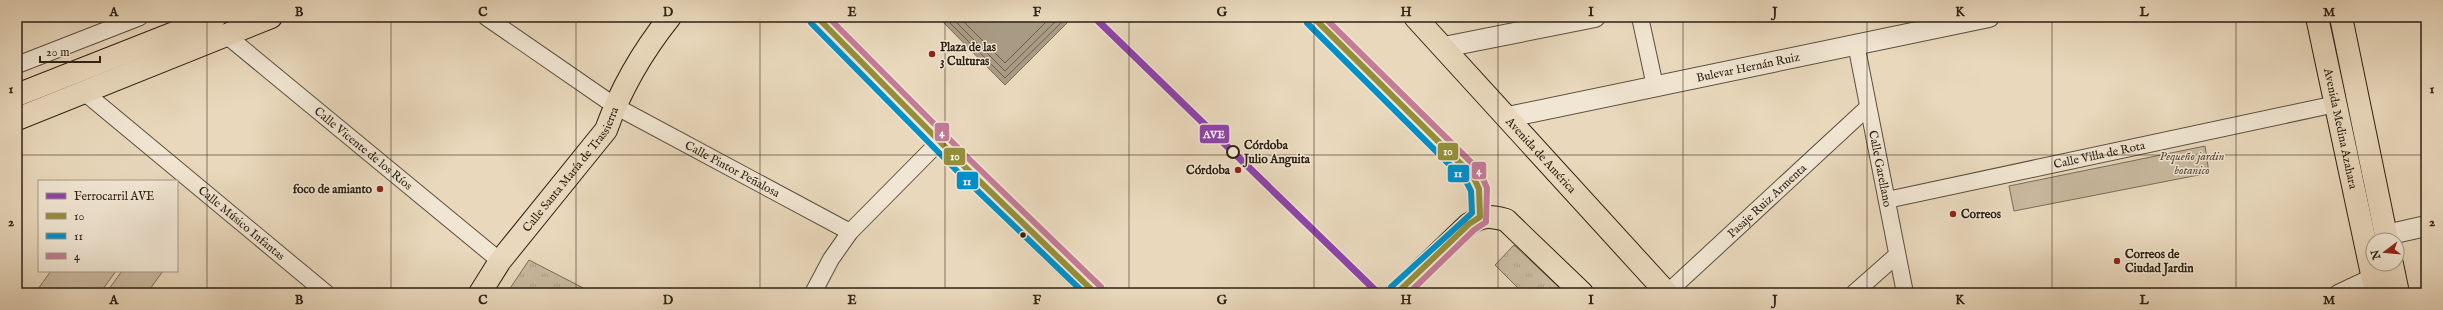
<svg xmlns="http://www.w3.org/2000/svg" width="2443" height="310" viewBox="0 0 2443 310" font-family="'IM FELL English',serif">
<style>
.grass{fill:url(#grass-tufts);stroke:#7a6d59}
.park{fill:#c9b99f;stroke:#7a6d59}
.water{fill:#a99a83;stroke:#776a56}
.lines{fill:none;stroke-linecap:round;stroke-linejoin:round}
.shore{stroke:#6a5e4b;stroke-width:1}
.minor-casing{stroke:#5b4f3d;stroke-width:18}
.tertiary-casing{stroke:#5b4f3d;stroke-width:22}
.primary-casing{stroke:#2c2113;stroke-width:24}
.minor{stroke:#f1e6d3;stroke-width:16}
.tertiary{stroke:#f1e6d3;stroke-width:20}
.primary{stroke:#e9d8bc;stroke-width:22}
.bus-1-casing{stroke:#f1e6d3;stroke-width:9}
.bus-2-casing{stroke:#f1e6d3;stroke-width:9}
.bus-3-casing{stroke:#f1e6d3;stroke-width:9}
.bus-1{stroke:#948e3a;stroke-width:6}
.bus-2{stroke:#0090c9;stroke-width:6}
.bus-3{stroke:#c37b96;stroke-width:6}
.rail-1-casing{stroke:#f1e6d3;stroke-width:10}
.rail-1{stroke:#8e44ad;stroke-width:7}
.grid{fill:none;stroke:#2c2113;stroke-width:1;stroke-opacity:0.55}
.poi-dot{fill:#8f2418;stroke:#f1e6d3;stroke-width:1.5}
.stop-dot{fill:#f1e6d3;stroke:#2c2113;stroke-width:2}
.bus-dot{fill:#2c2113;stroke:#f1e6d3;stroke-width:1.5}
.labels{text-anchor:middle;stroke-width:3;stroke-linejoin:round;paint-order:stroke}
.poi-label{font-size:12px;font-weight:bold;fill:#2c2113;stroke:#f1e6d3;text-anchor:start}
.street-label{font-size:12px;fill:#2c2113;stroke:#f1e6d3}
.stop-label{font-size:12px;font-weight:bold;fill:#2c2113;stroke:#f1e6d3;text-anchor:start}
.park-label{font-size:12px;font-style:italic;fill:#534736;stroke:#f1e6d3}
.line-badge{stroke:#f1e6d3;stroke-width:1.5}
.badge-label{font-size:11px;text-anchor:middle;font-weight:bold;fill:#fff}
.neatline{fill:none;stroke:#2c2113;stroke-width:1.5}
.grid-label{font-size:13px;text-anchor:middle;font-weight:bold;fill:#2c2113}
</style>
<defs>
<pattern id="grass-tufts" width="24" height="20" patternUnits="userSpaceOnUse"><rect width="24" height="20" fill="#c9b99f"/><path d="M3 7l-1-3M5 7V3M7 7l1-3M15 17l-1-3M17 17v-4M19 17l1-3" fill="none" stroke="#ad9f88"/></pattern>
</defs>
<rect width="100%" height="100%" fill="#e9d8bc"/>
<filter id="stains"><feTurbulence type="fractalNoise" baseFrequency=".005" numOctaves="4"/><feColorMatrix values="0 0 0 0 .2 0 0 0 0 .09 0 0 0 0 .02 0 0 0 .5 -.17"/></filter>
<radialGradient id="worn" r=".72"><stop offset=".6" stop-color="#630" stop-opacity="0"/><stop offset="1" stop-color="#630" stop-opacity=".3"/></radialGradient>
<g class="grass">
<path d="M1514 245 1565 293H1523L1495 265Z"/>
<path d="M529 260 593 293H507Z"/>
</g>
<g class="park">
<path d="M2205 146 2209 173 2014 211 2009 186Z"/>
<path d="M51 271H116L100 293H35Z"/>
<path d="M122 271H163L147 293H106Z"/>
</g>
<path class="water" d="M948 17H1073L1005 85 943 22Z"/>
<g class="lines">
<g class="shore">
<path d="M951 17 950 23 1005 78 1067 17"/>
<path d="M956 17V22L1005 71 1060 17"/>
<path d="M962 17V20L1005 63 1051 17"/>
</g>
<defs>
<g id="minor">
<path id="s1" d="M486 17 615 106 850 232"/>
<path d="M1640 17 1655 86"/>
<path id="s2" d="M226 35 500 261"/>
<path id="s3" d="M1856 44 1905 293"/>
<path d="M17 65 140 17"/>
<path id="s4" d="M84 92 326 293"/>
<path id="s5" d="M1887 200 2336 104"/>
<path d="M813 293 831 259 850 232 940 141"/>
<path id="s6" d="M1667 293 1867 108"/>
<path d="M1854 293 1897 255"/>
<path d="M2338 293 2372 277 2380 282"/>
</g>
<g id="tertiary">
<path d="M1444 47 1595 17"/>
<path id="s7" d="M1508 117 1989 17"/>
<path d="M2386 235 2426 226"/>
</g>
<g id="primary">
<path d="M817 17 965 167 1095 293"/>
<path id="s8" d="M1415 17 1667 293"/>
<path id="s9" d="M2317 17 2376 293"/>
<path d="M2341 17 2387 240"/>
<path d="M17 95 215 17"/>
<path d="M17 119 271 17"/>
<path d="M2392 264 2398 293"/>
<path id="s10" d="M480 293 500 261 606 130C621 88 642 52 670 17"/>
<path d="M1397 293 1469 224C1483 215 1491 216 1506 220L1582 293"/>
</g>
</defs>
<use href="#minor" class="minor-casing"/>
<use href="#tertiary" class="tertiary-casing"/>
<use href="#primary" class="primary-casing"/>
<use href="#minor" class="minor"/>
<use href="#tertiary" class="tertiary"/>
<use href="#primary" class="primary"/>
<defs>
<g id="bus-1">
<path d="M817 17 965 167 1095 293"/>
<path d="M1313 17 1473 176 1479 189 1480 217 1469 224 1397 293"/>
</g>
<g id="bus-2">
<path d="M811 23 959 173 1084 293"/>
<path d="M1307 23 1466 181 1471 191 1472 213 1391 287"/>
</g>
<g id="bus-3">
<path d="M828 17 971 161 1101 287"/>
<path d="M1324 17 1479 170 1487 188 1486 222 1474 230 1409 293"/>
</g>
</defs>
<use href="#bus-1" class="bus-1-casing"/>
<use href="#bus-2" class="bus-2-casing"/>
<use href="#bus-3" class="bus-3-casing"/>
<use href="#bus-1" class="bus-1"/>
<use href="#bus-2" class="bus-2"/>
<use href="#bus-3" class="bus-3"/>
<defs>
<path id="rail-1" d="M1094 17 1378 293"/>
</defs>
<use href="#rail-1" class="rail-1-casing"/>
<use href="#rail-1" class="rail-1"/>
</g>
<path class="grid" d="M207 17V293M391 17V293M576 17V293M760 17V293M945 17V293M1129 17V293M1314 17V293M1498 17V293M1683 17V293M1867 17V293M2052 17V293M2236 17V293M17 155H2426"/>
<g class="poi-dot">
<circle cx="932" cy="54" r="4"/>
<circle cx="1238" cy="170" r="4"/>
<circle cx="380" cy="189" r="4"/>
<circle cx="1953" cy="214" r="4"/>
<circle cx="2117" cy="261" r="4"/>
</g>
<circle class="stop-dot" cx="1233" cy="152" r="6"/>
<circle class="bus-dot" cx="1023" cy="235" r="3.5"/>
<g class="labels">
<g class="poi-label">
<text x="940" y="51">Plaza de las<tspan x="940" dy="14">3 Culturas</tspan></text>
<text x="1230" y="174" text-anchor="end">Córdoba</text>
<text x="372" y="193" text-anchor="end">foco de amianto</text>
<text x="1961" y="218">Correos</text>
<text x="2125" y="258">Correos de<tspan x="2125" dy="14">Ciudad Jardin</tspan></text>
</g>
<g class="street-label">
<text dy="4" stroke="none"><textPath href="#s7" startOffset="245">Bulevar Hernán Ruiz</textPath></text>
<text dy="4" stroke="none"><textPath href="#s9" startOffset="114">Avenida Medina Azahara</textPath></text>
<text dy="4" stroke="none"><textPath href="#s2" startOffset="178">Calle Vicente de los Ríos</textPath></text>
<text dy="4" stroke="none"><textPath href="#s8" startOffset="187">Avenida de América</textPath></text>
<text dy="4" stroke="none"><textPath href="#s5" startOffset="217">Calle Villa de Rota</textPath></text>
<text dy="4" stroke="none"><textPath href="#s10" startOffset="154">Calle Santa María de Trassierra</textPath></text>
<text dy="4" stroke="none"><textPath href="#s1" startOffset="290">Calle Pintor Peñalosa</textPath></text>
<text dy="4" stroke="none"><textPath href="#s3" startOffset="127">Calle Garellano</textPath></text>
<text dy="4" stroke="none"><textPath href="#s6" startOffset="136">Pasaje Ruiz Armenta</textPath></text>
<text dy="4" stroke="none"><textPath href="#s4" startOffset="205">Calle Músico Infantas</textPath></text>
</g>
<g class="stop-label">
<text x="1244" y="149">Córdoba<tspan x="1244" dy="14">Julio Anguita</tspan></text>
</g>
<g class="park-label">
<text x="2192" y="160">Pequeño jardin<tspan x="2192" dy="14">botanico</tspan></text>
</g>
</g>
<g class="line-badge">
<rect x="934" y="122" width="16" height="20" rx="4" fill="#c37b96"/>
<rect x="1199" y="124" width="31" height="20" rx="4" fill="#8e44ad"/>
<rect x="1437" y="142" width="22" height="19" rx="4" fill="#948e3a"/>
<rect x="943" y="147" width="23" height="19" rx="4" fill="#948e3a"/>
<rect x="1471" y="161" width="16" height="19" rx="4" fill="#c37b96"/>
<rect x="1447" y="164" width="23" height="19" rx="4" fill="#0090c9"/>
<rect x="956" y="171" width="23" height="19" rx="4" fill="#0090c9"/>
</g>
<g class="badge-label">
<text x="942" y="136">4</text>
<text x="1214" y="138">AVE</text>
<text x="1448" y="155">10</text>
<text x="955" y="160">10</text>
<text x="1479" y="174">4</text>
<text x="1458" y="177">11</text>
<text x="967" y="185">11</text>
</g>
<rect width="2443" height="310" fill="none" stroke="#e9d8bc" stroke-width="44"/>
<rect x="38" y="180" width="140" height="92" fill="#f1e6d3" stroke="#a29786"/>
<rect x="46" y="193" width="20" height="6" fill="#8e44ad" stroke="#a29786"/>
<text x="74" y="200" font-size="12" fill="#2c2113">Ferrocarril AVE</text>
<rect x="46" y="213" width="20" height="6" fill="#948e3a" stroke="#a29786"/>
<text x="74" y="220" font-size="12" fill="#2c2113">10</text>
<rect x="46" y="233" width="20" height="6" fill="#0090c9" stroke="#a29786"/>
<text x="74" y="240" font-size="12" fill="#2c2113">11</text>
<rect x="46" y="253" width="20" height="6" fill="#c37b96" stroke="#a29786"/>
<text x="74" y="260" font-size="12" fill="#2c2113">4</text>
<g transform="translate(2385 252) rotate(254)"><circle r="19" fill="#f1e6d3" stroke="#a29786"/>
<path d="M0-3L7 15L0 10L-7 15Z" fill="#8f2418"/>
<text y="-6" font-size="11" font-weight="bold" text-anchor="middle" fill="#2c2113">N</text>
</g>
<path d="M40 56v6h60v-6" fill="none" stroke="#2c2113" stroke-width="2"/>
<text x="46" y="56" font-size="12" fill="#2c2113" stroke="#f1e6d3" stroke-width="3" paint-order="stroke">20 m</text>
<rect x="22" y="22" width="2399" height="266" class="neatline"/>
<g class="grid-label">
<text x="114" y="16">A</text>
<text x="299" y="16">B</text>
<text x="483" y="16">C</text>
<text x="668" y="16">D</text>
<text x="852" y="16">E</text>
<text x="1037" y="16">F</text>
<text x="1222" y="16">G</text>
<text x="1406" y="16">H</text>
<text x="1591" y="16">I</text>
<text x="1775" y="16">J</text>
<text x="1960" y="16">K</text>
<text x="2144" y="16">L</text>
<text x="2329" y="16">M</text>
<text x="11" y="93">1</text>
<text x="2432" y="93">1</text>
<text x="11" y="226">2</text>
<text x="2432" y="226">2</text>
<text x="114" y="304">A</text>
<text x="299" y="304">B</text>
<text x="483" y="304">C</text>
<text x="668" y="304">D</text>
<text x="852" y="304">E</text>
<text x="1037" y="304">F</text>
<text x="1222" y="304">G</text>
<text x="1406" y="304">H</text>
<text x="1591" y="304">I</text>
<text x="1775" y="304">J</text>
<text x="1960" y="304">K</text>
<text x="2144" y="304">L</text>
<text x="2329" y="304">M</text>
</g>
<rect width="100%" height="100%" filter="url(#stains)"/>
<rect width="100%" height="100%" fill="url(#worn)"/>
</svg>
